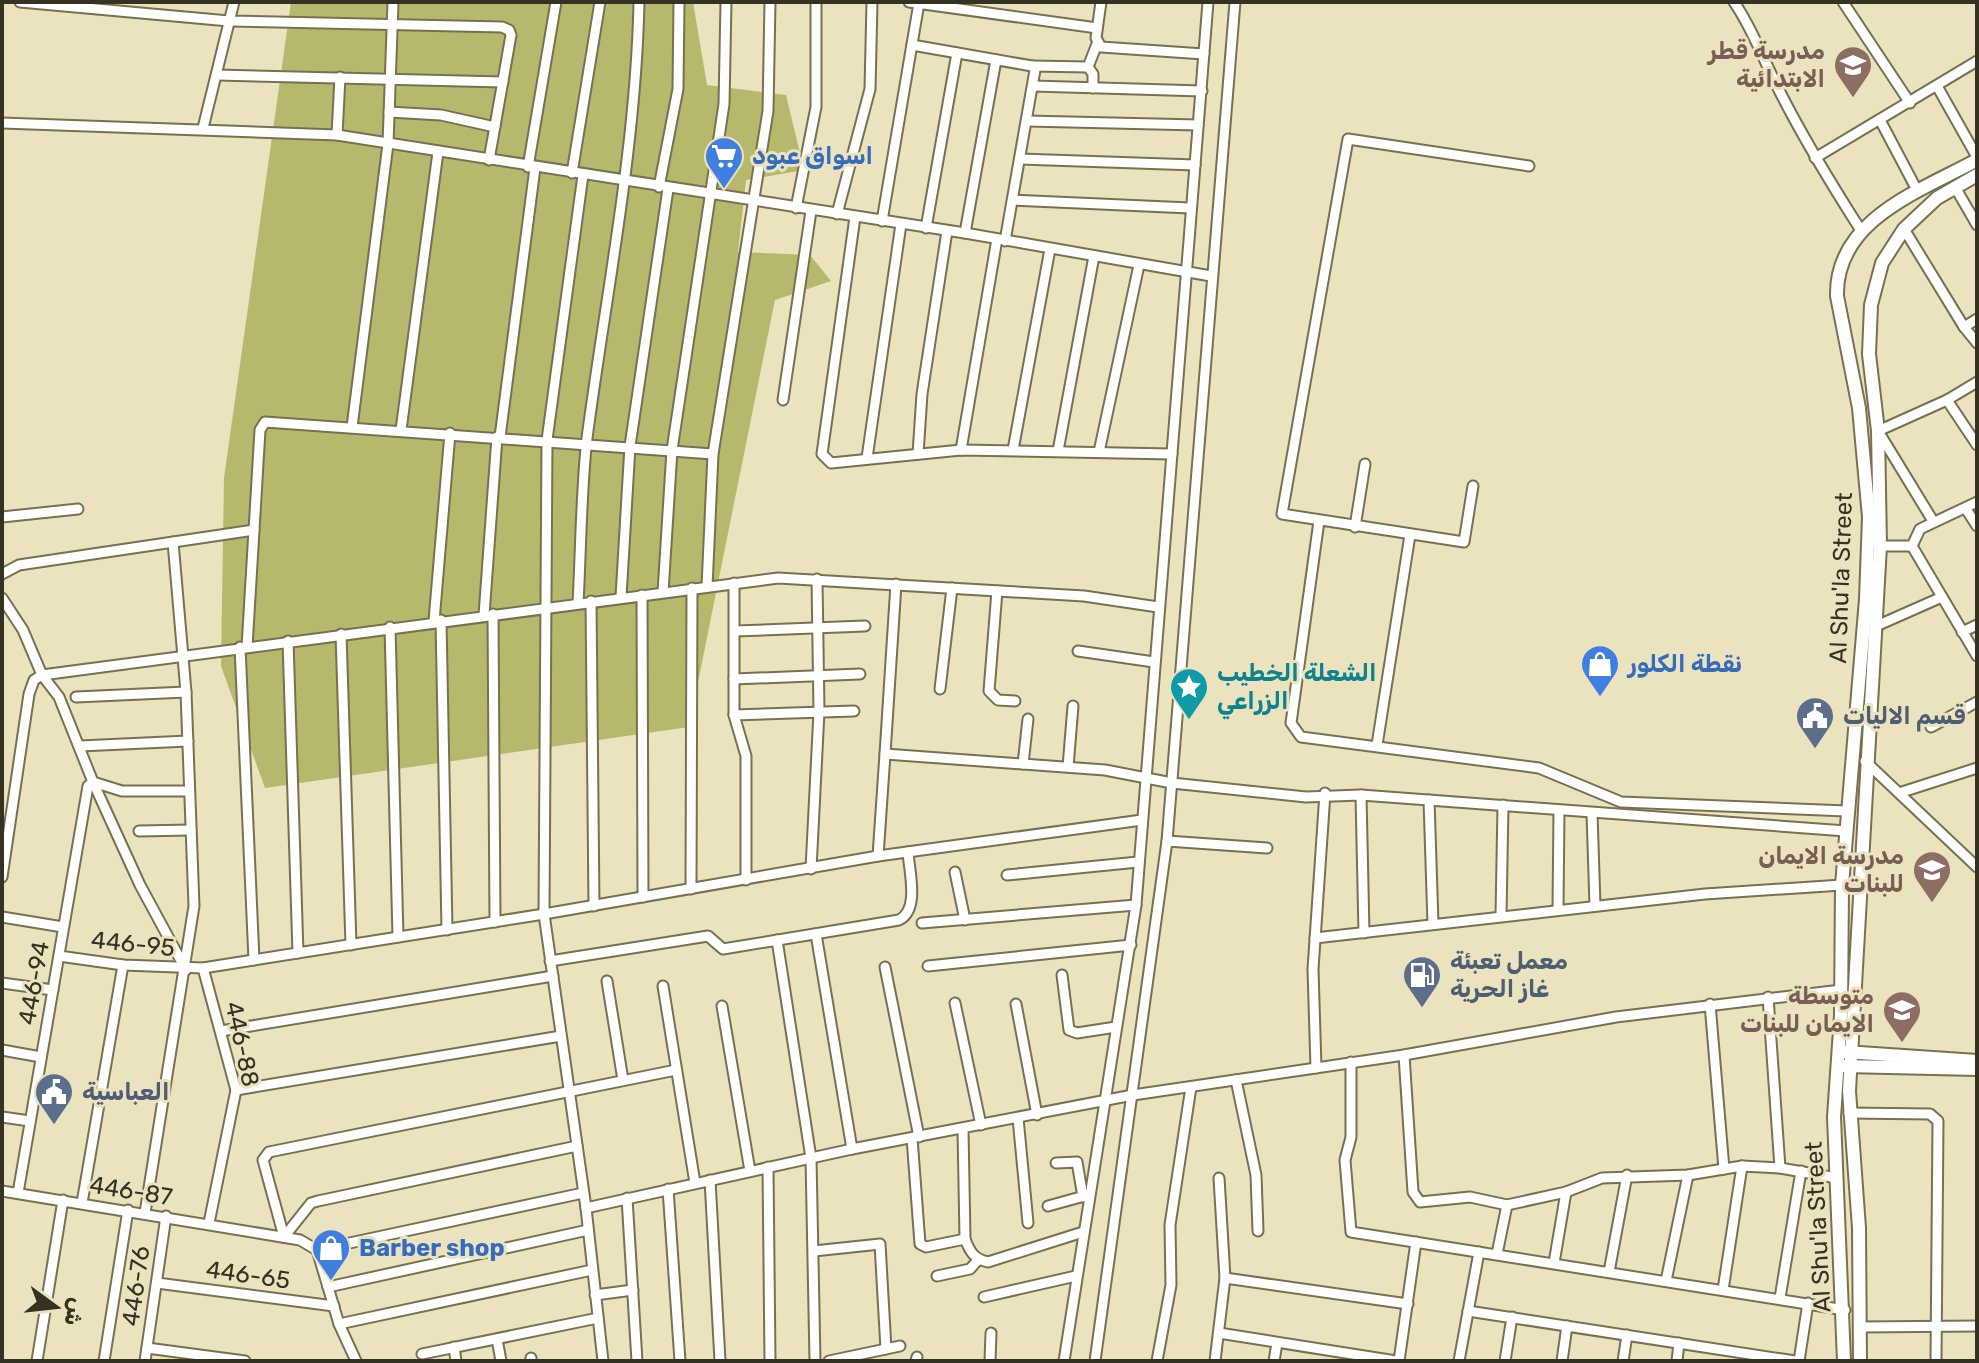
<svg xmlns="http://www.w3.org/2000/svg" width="1979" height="1363" viewBox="0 0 1979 1363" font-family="Rubik,Vazirmatn,sans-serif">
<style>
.green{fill:#b6b96b}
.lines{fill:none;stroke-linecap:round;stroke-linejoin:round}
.street-casing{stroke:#78704f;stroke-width:13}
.secondary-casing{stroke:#78704f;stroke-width:16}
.street{stroke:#fff;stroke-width:9}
.secondary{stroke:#fff;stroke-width:12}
.labels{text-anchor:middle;stroke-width:6;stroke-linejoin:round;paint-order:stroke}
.education-label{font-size:24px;font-weight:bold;fill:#785e54;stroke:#ebe3be;text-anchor:end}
.shop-label{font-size:24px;font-weight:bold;fill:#366cbe;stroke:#ebe3be;text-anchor:start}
.street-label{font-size:24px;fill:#353224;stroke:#ebe3be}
.culture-label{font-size:24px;font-weight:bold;fill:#0d838f;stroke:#ebe3be;text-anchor:start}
.service-label{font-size:24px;font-weight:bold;fill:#4e5e75;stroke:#ebe3be;text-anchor:start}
</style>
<rect width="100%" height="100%" fill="#ebe3be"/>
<path class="green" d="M291 2H693L707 85 786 95 804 170 746 180 738 252 810 255 831 281 775 300 689 727 265 788 221 666 224 478Z"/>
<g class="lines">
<defs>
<g id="street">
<path d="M20 2 229 21 502 27 509 30 511 35 489 160"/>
<path d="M909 2 1097 28"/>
<path d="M1101 2 1096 38 1101 47 1204 54"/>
<path d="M1734 2C1752 28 1762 56 1776 84 1801 135 1830 182 1860 229"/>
<path d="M1843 2 1910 103"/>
<path d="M912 45 1032 66 1035 70 1005 241"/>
<path d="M1032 66 1088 67 1097 44"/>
<path d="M1088 67 1093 74V88"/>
<path d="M217 75 503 82"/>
<path d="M1033 86 1202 91"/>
<path d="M1937 86 1977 157"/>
<path d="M389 112 441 115 495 127"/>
<path d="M1880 120 1918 192"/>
<path d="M1027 121 1198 125"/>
<path d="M2 123 337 135 965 233 1211 276"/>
<path d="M203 128 234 2"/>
<path d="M337 135 340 77"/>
<path d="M1815 158 1977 61"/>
<path d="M1020 159 1195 165"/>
<path d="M528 167 556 2"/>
<path d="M572 173 600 2"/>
<path d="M583 175 547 440 544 914 586 1208 603 1361"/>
<path d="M659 187 678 89 679 2"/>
<path d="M1955 187 1977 225"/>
<path d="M1013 200 1190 208"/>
<path d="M796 208 816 107V2"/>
<path d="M837 214 870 89 872 2"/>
<path d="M855 217 822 454 831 463 961 450 1172 454"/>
<path d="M882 221 919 3"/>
<path d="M926 228 957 53"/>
<path d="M1904 229 1964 327 1977 343"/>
<path d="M965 233 996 60"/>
<path d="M1964 327 1977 319"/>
<path d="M783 400 811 211"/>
<path d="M1947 400 1977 445"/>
<path d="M352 427 388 144 393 2"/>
<path d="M401 430 438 152"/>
<path d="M500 437 535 168"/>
<path d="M961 450 997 239"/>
<path d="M1013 450 1050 249"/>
<path d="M1058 451 1094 256"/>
<path d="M1099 452 1139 265"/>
<path d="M918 454 922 394 947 231"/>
<path d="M867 458 901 224"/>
<path d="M1473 486 1464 542 1282 514 1348 139 1529 166"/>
<path d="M1966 509 1977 526"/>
<path d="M2 517 78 509"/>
<path d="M1319 521 1291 723 1301 737 1539 768 1621 802 1847 811"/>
<path d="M1933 521 1878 431 1947 400 1977 382"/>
<path d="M1355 527 1365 464"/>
<path d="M1880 546H1912L1920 529 1977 502"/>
<path d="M1912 546 1977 656"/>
<path d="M2 574 19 565 254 530"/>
<path d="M734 583V715L746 756V880"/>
<path d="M707 587 713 454 768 111 770 2"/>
<path d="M997 591 989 691 998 700 1015 701"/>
<path d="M663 592 672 450 724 104 726 2"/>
<path d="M642 595 643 897"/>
<path d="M621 597 630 446 668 189"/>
<path d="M2 598 23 630 42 675 59 697 93 782 140 885 186 970"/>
<path d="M591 601 594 906"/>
<path d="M578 603C581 548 581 492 587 438 606 294 636 148 639 2"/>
<path d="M493 614 495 922"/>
<path d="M484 615 497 437"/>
<path d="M441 620 447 930"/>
<path d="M434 621 450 433"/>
<path d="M390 627 398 937"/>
<path d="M1874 627 1942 597"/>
<path d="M735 631 865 626"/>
<path d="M1962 632 1977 625"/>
<path d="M341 634 351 945"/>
<path d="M288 641 298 953"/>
<path d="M240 647 254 960"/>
<path d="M247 647 260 430 265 422 713 454"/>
<path d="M1078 651 1154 662"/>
<path d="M734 679 860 674"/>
<path d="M940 689 952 588"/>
<path d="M76 697 186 692"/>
<path d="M734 715 854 711"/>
<path d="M1931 727 1977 702"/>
<path d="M1377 745 1410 535"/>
<path d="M80 746 188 741"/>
<path d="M885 754 896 584"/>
<path d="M1865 761 1977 867"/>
<path d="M1023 764 1028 719"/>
<path d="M1068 767 1073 706"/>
<path d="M1902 792 1977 768"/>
<path d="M1361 795 1364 933"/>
<path d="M1429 800 1433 924"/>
<path d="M1592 813 1595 906"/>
<path d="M139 831 191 830"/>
<path d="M1167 841 1267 848"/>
<path d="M878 856 885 754 1105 770 1172 783 1306 797 1361 795 1846 831"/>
<path d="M811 869 819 712 817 579"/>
<path d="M955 872 965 920"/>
<path d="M1007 875 1138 862"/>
<path d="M2 877 29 694 34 680 42 675 778 578 1084 596 1158 607"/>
<path d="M691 889 692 588"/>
<path d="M1558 909 1559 810"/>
<path d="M1501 915 1503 805"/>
<path d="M2 917 63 927"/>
<path d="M922 923 1136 905"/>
<path d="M816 934 852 1149"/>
<path d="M1315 938 1705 894 1842 885"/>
<path d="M777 940 811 1158 815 1361"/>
<path d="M59 956 123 965 203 968 544 914 878 856 1142 820"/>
<path d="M550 961 708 936 723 949 899 920C920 910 909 871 908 852"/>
<path d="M928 966 1131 945"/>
<path d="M885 967 919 1137"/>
<path d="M203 968 236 1090 209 1223"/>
<path d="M1062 975 1069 1030 1077 1033 1116 1027"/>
<path d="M607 981 623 1080"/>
<path d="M2 983 53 990"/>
<path d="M663 986 695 1183"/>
<path d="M1768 997 1780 1168"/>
<path d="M955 1003 981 1125"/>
<path d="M1016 1004 1037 1115"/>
<path d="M1710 1004 1724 1169"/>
<path d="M722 1006 750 1171"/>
<path d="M221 1031 553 976"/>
<path d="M2 1050 41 1057"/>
<path d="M1404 1055 1413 1192 1420 1202 1470 1197 1507 1205 1566 1192 1602 1178 1688 1175 1742 1166 1780 1168 1837 1178"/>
<path d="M1351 1062V1137L1345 1160 1351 1232 1845 1310"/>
<path d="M1316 1068 1313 969 1325 793"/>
<path d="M1236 1080 1256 1175 1258 1231"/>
<path d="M236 1090 561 1036"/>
<path d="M1849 1113 1930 1114 1938 1121 1936 1361"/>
<path d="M2 1117 30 1121"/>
<path d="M1018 1118 1028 1223"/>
<path d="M963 1129 965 1239C970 1252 974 1259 988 1262L1083 1232"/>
<path d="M912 1138 920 1244 926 1247 965 1239"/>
<path d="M1056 1163 1077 1162 1083 1197"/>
<path d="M768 1167 770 1361"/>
<path d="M710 1180 720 1361"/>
<path d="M668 1189 680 1361"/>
<path d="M2 1191 300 1240 317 1250 339 1324 356 1361"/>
<path d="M18 1193 88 786 93 782 122 791H189"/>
<path d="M627 1198 637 1361"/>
<path d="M82 1203 123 965"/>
<path d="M1048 1206 1088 1195"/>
<path d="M586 1208 852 1149 1133 1095 1404 1055 1616 1017 1841 990"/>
<path d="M145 1213 194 906 186 692 173 542"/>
<path d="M284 1237 263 1160 269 1152 676 1070"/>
<path d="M284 1237 311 1203 318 1201 577 1146"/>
<path d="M317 1250 583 1193"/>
<path d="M814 1251 880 1244 886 1349"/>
<path d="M1497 1254 1507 1205"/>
<path d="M1554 1263 1566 1192"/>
<path d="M1609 1272 1627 1175"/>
<path d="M937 1276 970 1269 978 1260"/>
<path d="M1225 1278 1408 1304"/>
<path d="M1666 1281 1688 1175"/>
<path d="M157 1283 334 1306"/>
<path d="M328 1287 588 1230"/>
<path d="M1723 1290 1742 1166"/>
<path d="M595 1295 633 1290"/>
<path d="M984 1297 1076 1276"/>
<path d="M1780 1298 1801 1171"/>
<path d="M1468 1311 1795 1361"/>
<path d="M339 1324 592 1270"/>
<path d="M1860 1327 1977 1326"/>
<path d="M1219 1333 1396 1361"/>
<path d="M497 1339 501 1361"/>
<path d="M454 1347 456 1361"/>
<path d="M147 1348 245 1361"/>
<path d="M422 1354 598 1318"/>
<path d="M531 1358V1361"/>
<path d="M37 1361 63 1200"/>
<path d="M104 1361 128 1210"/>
<path d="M145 1361 166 1216"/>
<path d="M829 1361 900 1346"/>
<path d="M916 1361 917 1357"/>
<path d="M990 1361 991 1333"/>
<path d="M1064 1361 1136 905 1208 2"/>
<path d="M1095 1361 1167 841 1235 2"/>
<path d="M1157 1361 1171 1285 1170 1225 1191 1087"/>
<path d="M1215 1361 1225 1278 1219 1178"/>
<path d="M1274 1361 1277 1343"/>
<path d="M1399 1361 1416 1242"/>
<path d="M1459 1361 1479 1252"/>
<path d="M1505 1361 1512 1317"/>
<path d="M1562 1361 1567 1326"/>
<path d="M1623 1361 1627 1335"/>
<path d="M1677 1361 1679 1343"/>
<path d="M1799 1361 1808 1303"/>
</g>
<g id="secondary">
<path d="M1845 1052 1977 1061"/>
<path d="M1844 1066 1977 1069"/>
<path d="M1844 1361 1834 1117 1841 1015 1842 885 1866 599 1869 517 1859 408 1837 296C1835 220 1920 191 1977 160"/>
<path d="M1860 1361 1859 1228 1849 1091 1880 546 1878 431 1869 354 1871 305 1882 263 1904 229 1937 198 1977 175"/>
</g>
</defs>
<use href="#street" class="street-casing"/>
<use href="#secondary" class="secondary-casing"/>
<use href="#street" class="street"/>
<use href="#secondary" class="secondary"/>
</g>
<defs>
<symbol id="school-pin" viewBox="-11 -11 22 30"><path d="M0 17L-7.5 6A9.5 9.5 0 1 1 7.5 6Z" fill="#8d6e63" stroke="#ebe3be"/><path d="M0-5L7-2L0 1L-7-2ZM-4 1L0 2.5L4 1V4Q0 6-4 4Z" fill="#fff"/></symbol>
<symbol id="supermarket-pin" viewBox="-11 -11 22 30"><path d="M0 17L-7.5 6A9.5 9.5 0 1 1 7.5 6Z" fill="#3f7fe0" stroke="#ebe3be"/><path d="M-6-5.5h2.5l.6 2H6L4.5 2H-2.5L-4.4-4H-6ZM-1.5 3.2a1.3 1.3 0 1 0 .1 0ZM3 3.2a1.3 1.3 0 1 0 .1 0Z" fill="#fff"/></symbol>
<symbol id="shop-pin" viewBox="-11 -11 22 30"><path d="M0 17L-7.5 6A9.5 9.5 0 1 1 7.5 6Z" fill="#3f7fe0" stroke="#ebe3be"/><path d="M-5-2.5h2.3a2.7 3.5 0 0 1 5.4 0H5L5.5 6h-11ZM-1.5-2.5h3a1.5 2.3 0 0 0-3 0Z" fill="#fff"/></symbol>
<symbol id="sight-pin" viewBox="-11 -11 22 30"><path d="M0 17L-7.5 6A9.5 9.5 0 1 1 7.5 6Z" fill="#0f9aa8" stroke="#ebe3be"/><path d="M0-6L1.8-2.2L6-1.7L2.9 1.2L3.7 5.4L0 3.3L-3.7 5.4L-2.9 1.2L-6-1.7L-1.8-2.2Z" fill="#fff"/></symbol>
<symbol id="civic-pin" viewBox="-11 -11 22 30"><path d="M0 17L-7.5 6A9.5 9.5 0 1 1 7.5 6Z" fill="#5c6f8a" stroke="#ebe3be"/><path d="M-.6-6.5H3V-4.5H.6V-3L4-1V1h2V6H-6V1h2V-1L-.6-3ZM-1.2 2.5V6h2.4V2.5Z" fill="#fff"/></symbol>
<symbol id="fuel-pin" viewBox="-11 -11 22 30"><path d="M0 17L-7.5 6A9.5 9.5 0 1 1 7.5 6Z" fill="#5c6f8a" stroke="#ebe3be"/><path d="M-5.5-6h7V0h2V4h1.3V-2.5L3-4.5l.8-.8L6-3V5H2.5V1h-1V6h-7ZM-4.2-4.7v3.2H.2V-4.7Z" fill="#fff"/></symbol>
</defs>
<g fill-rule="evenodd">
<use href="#school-pin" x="1831" y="43" width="44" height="60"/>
<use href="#supermarket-pin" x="702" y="134" width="44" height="60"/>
<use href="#shop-pin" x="1578" y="642" width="44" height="60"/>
<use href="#sight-pin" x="1167" y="665" width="44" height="60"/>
<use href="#civic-pin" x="1793" y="694" width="44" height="60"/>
<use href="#school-pin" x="1910" y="848" width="44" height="60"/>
<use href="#fuel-pin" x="1400" y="953" width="44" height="60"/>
<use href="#school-pin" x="1880" y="988" width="44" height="60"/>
<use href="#civic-pin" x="32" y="1070" width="44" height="60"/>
<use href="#shop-pin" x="309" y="1226" width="44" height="60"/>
</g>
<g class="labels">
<g class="education-label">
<text x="1825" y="59">مدرسة قطر<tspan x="1825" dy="28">الابتدائية</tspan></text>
<text x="1904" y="864">مدرسة الايمان<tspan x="1904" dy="28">للبنات</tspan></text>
<text x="1874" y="1004">متوسطة<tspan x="1874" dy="28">الايمان للبنات</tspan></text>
</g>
<g class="shop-label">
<text x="752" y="164">اسواق عبود</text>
<text x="1628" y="672">نقطة الكلور</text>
<text x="359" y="1256">Barber shop</text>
</g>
<g class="street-label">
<text transform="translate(1841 578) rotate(-88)" y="8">Al Shu'la Street</text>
<text transform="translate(133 944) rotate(6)" y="8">446-95</text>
<text transform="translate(34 983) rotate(-80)" y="8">446-94</text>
<text transform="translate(242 1044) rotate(78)" y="8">446-88</text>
<text transform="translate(131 1191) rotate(9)" y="8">446-87</text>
<text transform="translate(1818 1227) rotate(-93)" y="8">Al Shu'la Street</text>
<text transform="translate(248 1275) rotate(8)" y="8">446-65</text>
<text transform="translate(136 1286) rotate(-82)" y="8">446-76</text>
</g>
<g class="culture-label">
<text x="1217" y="681">الشعلة الخطيب<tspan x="1217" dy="28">الزراعي</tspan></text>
</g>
<g class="service-label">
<text x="1843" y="724">قسم الاليات</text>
<text x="1450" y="969">معمل تعبئة<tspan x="1450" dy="28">غاز الحرية</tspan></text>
<text x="82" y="1100">العباسية</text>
</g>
</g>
<rect width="1979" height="1363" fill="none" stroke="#353224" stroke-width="8"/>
<g transform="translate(56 1307) rotate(105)" stroke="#ebe3be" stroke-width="6" paint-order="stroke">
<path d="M0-6L14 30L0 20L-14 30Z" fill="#353224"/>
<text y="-12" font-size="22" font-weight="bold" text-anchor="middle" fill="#353224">ش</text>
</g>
</svg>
